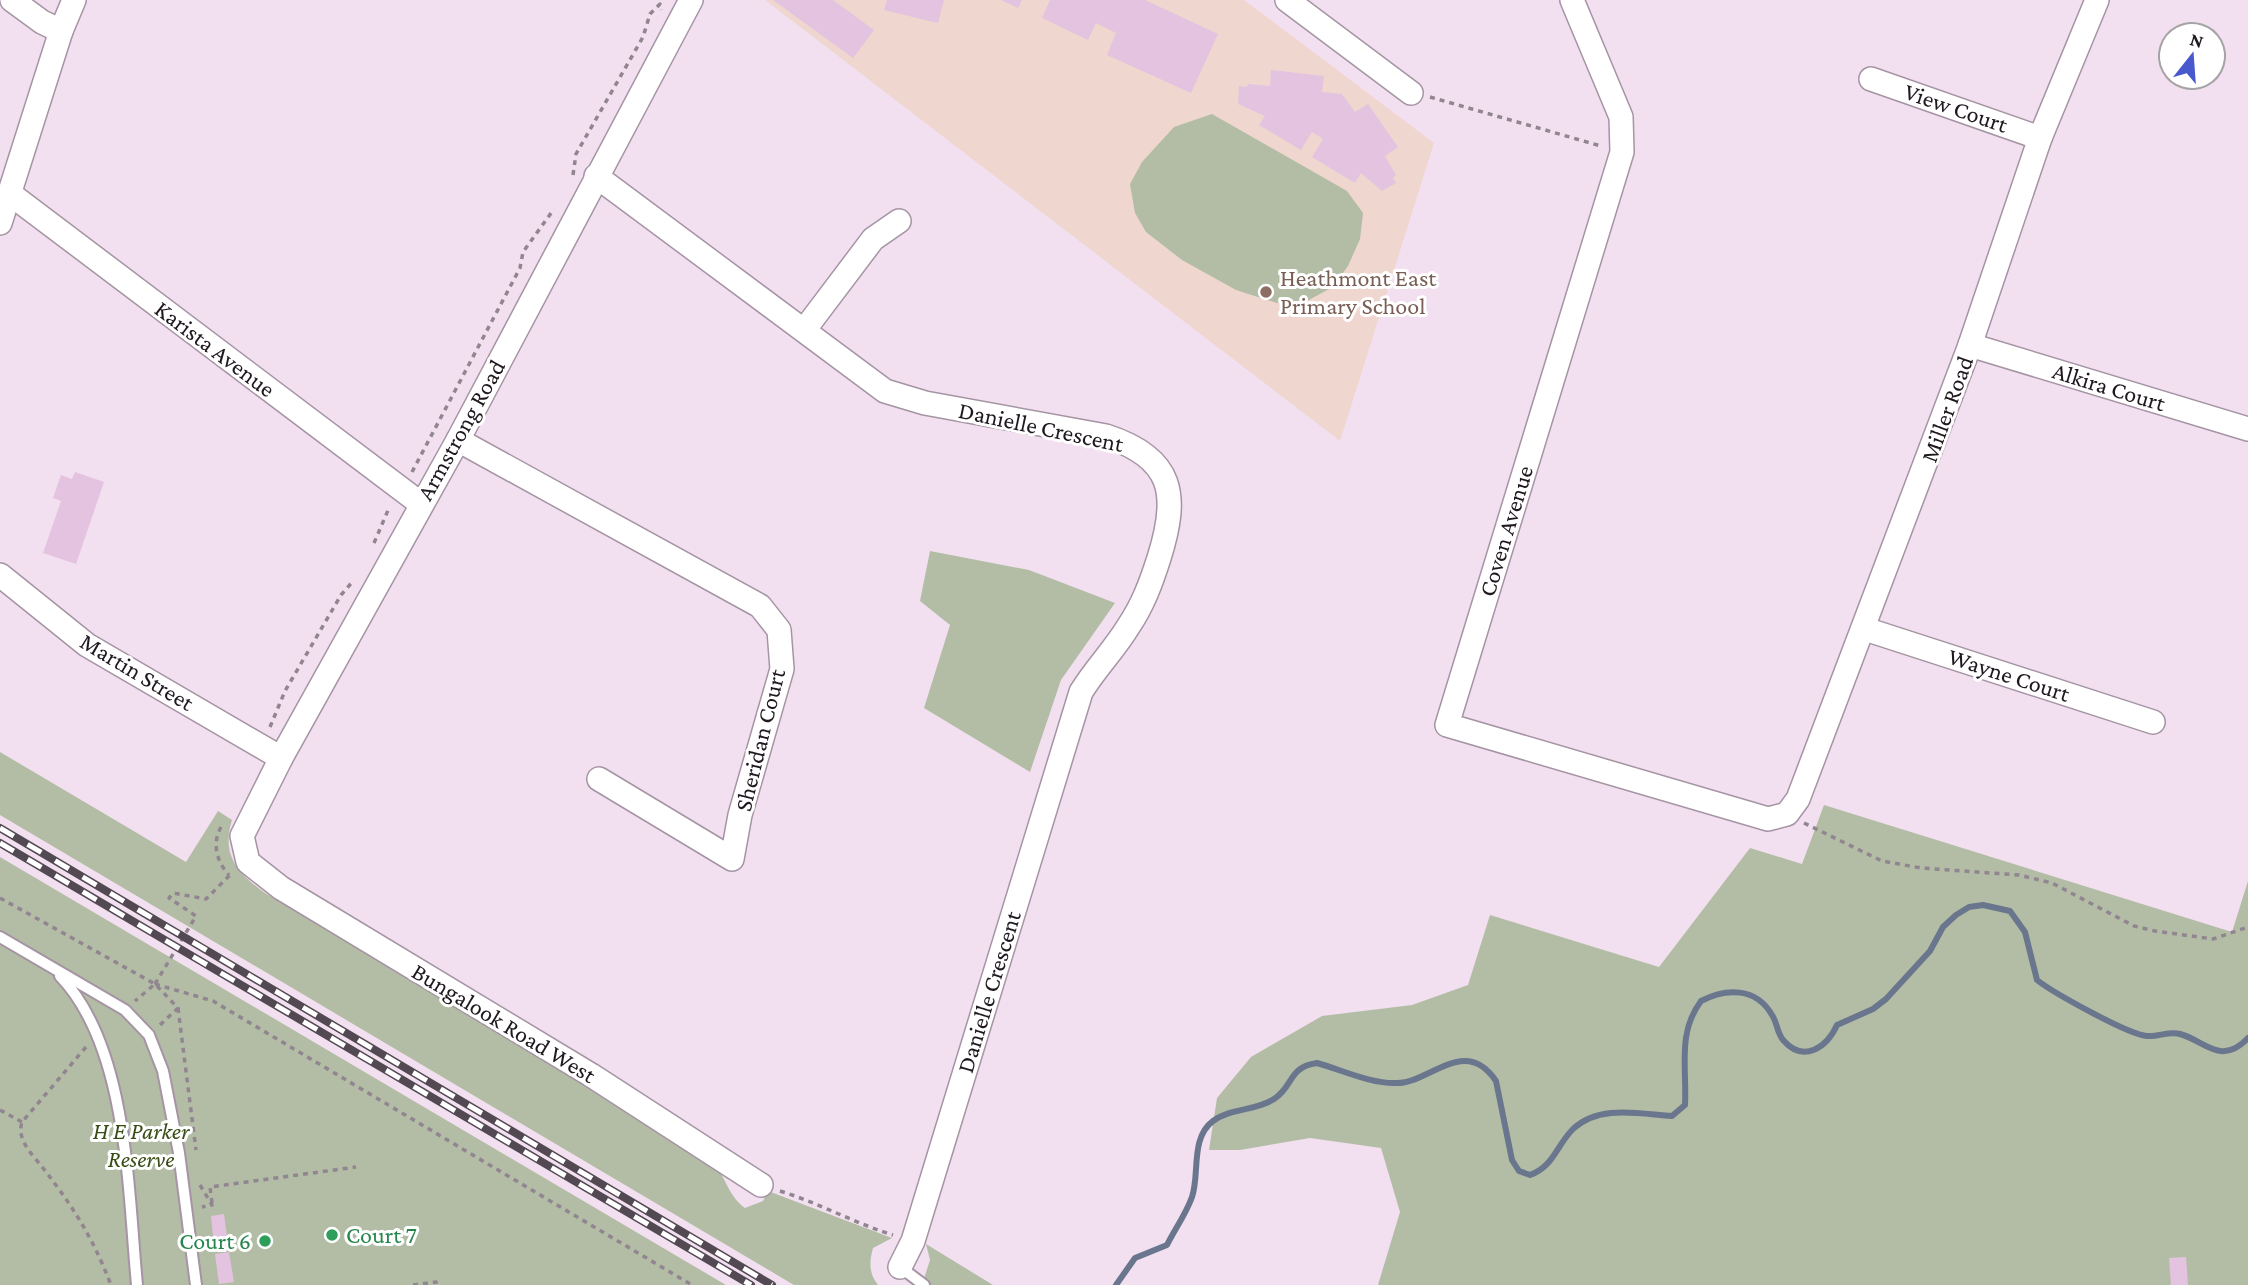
<svg xmlns="http://www.w3.org/2000/svg" width="2248" height="1285" viewBox="0 0 2248 1285" font-family="'Crimson Pro',serif">
<style>
.education{fill:#efd6cf}
.green{fill:#b3bda5}
.lines{fill:none;stroke-linecap:round;stroke-linejoin:round}
.stream{stroke:#6a768e;stroke-width:6}
.building{fill:#e3c3e0}
.service-casing{stroke:#a594a3;stroke-width:14}
.minor-casing{stroke:#a594a3;stroke-width:26}
.path{stroke:#918590;stroke-width:3.5;stroke-dasharray:5 5;stroke-linecap:butt}
.service{stroke:#fff;stroke-width:10}
.minor{stroke:#fff;stroke-width:23}
.rail-casing{stroke:#524952;stroke-width:8}
.rail{stroke:#fff;stroke-width:5;stroke-dasharray:16;stroke-linecap:butt}
.education-dot{fill:#8d6e63;stroke:#fff;stroke-width:2.5}
.leisure-dot{fill:#2e9e5b;stroke:#fff;stroke-width:2.5}
.labels{text-anchor:middle;stroke-width:6;stroke-linejoin:round;paint-order:stroke}
.street-label{font-size:24px;fill:#1f191f;stroke:#fff}
.education-label{font-size:24px;fill:#785e54;stroke:#fff;text-anchor:start}
.park-label{font-size:24px;font-style:italic;fill:#3a4c15;stroke:#fff}
.leisure-label{font-size:24px;fill:#27864d;stroke:#fff;text-anchor:start}
</style>
<rect width="100%" height="100%" fill="#f2e0f0"/>
<path class="education" d="M765 0H1244L1434 143 1340 441Z"/>
<g class="green">
<path d="M1212 114 1347 191 1363 213 1360 239 1348 266 1333 287 1305 302 1277 303 1236 290 1182 260 1146 232 1135 213 1130 184 1142 162 1174 127Z"/>
<path d="M930 551 1029 570 1115 603 1061 680 1030 772 924 708 950 625 920 601Z"/>
<path d="M0 752 186 862 218 811 232 820C221 856 238 873 265 893L711 1158C725 1175 728 1196 745 1208L763 1201 768 1191 892 1238 873 1248C869 1262 869 1274 878 1285H794L0 815Z"/>
<path d="M1824 805 2232 932 2248 881V1285H1378L1400 1212 1381 1148 1310 1138 1240 1150H1209L1217 1098 1251 1057 1322 1016 1412 1005 1468 985 1490 915 1659 967 1750 848 1802 864Z"/>
<path d="M0 857 726 1285H0Z"/>
<path d="M926 1244 993 1285H922L930 1260Z"/>
</g>
<g class="lines">
<path class="stream" d="M1116 1285 1135 1258 1167 1245C1175 1229 1186 1214 1192 1197 1200 1174 1190 1138 1213 1121 1230 1108 1256 1111 1274 1099 1294 1086 1288 1067 1317 1063 1342 1070 1371 1084 1397 1083 1430 1083 1465 1035 1496 1081L1512 1160 1519 1171 1530 1175C1554 1166 1556 1146 1573 1129 1599 1104 1640 1114 1672 1116L1685 1105C1687 1068 1677 1033 1701 1001 1726 988 1756 987 1772 1015 1777 1022 1777 1033 1783 1040 1804 1064 1827 1047 1837 1025L1873 1009 1886 999 1930 951 1943 927 1956 915 1969 907 1983 905 2010 911 2025 932 2037 980C2052 992 2129 1035 2147 1036 2158 1037 2169 1031 2180 1034 2204 1040 2221 1067 2248 1038"/>
</g>
<g class="building">
<path d="M773 0H833L874 30 853 58Z"/>
<path d="M887 0H944L938 23 884 10Z"/>
<path d="M1001 0H1022L1018 8Z"/>
<path d="M1050 0H1145L1218 34 1191 93 1107 55 1116 33 1096 23 1088 40 1042 18Z"/>
<path d="M1271 70 1324 76 1322 92 1342 94 1355 112 1368 104 1398 147 1385 156 1396 175 1393 178 1396 183 1382 191 1361 173 1355 183 1312 157 1323 139 1312 132 1301 150 1259 125 1265 116 1238 104 1239 86 1247 87 1248 84 1270 86Z"/>
<path d="M75 472 104 482 76 564 43 553 61 501 53 498 61 475 72 479Z"/>
<path d="M224 1214 228 1244 214 1246 211 1216Z"/>
<path d="M229 1252 234 1282 219 1284 215 1254Z"/>
<path d="M2186 1257 2188 1285H2171L2169 1258Z"/>
</g>
<g class="lines">
<defs>
<g id="service">
<path d="M0 937 125 1010 149 1035 163 1071 179 1153 196 1285"/>
<path d="M60 976C128 1047 128 1191 137 1285"/>
<path d="M900 1267 924 1285"/>
</g>
<g id="minor">
<path d="M12 0 42 22 61 31"/>
<path d="M691 0 458 440 281 758 242 836 248 862 281 888 591 1075 761 1185"/>
<path d="M1287 0 1411 93"/>
<path d="M1572 0 1621 117 1622 152 1447 725 1768 819 1787 814 1798 799 1970 345 2040 138 2097 0"/>
<path d="M1871 79 2040 138"/>
<path d="M596 176 885 391 925 403 1106 436C1174 458 1179 495 1159 558 1151 583 1143 605 1128 627 1114 650 1095 669 1081 692L913 1241 900 1267"/>
<path d="M9 193 421 504"/>
<path d="M0 223 61 31 74 0"/>
<path d="M805 329 873 239 899 221"/>
<path d="M1970 345 2248 429"/>
<path d="M458 440 760 606 779 630 782 669 740 815 732 859 599 779"/>
<path d="M0 575 87 645 281 758"/>
<path d="M1865 629 2153 722"/>
</g>
</defs>
<use href="#service" class="service-casing"/>
<use href="#minor" class="minor-casing"/>
<g class="path">
<path d="M1430 97 1601 146"/>
<path d="M573 175 576 154 643 37 650 14 660 4 661 10"/>
<path d="M412 472 520 268 523 252 554 209"/>
<path d="M374 543 389 508"/>
<path d="M270 727 285 691 341 595 354 580"/>
<path d="M1804 823 1882 861 1921 868 2019 875 2052 883 2134 926 2155 931 2213 939 2248 927"/>
<path d="M221 827C212 843 216 861 229 875"/>
<path d="M0 898 155 984 135 1001"/>
<path d="M155 984 213 1001 692 1285"/>
<path d="M155 984 196 916 169 898 173 893 206 899 230 875"/>
<path d="M157 986 178 1008 160 1025"/>
<path d="M178 1008 196 1150"/>
<path d="M86 1047 22 1122C16 1140 33 1155 43 1168 74 1208 93 1238 111 1285"/>
<path d="M0 1110 22 1122"/>
<path d="M200 1185 212 1205 202 1207"/>
<path d="M780 1191C819 1203 854 1223 893 1235"/>
<path d="M212 1203 210 1187 356 1167"/>
<path d="M413 1285 436 1282 437 1285"/>
</g>
<use href="#service" class="service"/>
<use href="#minor" class="minor"/>
<defs>
<g id="rail">
<path d="M0 828 772 1285"/>
<path d="M0 843 751 1285"/>
</g>
</defs>
<use href="#rail" class="rail-casing"/>
<use href="#rail" class="rail"/>
</g>
<circle class="education-dot" cx="1266" cy="292" r="7"/>
<g class="leisure-dot">
<circle cx="332" cy="1235" r="7"/>
<circle cx="265" cy="1241" r="7"/>
</g>
<g class="labels">
<g class="street-label">
<text transform="translate(1956 108) rotate(19)" y="8">View Court</text>
<text transform="translate(215 349) rotate(37)" y="8">Karista Avenue</text>
<text transform="translate(2109 387) rotate(17)" y="8">Alkira Court</text>
<text transform="translate(1947 409) rotate(-70)" y="8">Miller Road</text>
<text transform="translate(1041 427) rotate(12)" y="8">Danielle Crescent</text>
<text transform="translate(461 430) rotate(-61)" y="8">Armstrong Road</text>
<text transform="translate(1506 531) rotate(-73)" y="8">Coven Avenue</text>
<text transform="translate(137 672) rotate(31)" y="8">Martin Street</text>
<text transform="translate(2009 675) rotate(18)" y="8">Wayne Court</text>
<text transform="translate(760 740) rotate(-76)" y="8">Sheridan Court</text>
<text transform="translate(989 992) rotate(-73)" y="8">Danielle Crescent</text>
<text transform="translate(504 1023) rotate(31)" y="8">Bungalook Road West</text>
</g>
<g class="education-label">
<text x="1280" y="286">Heathmont East<tspan x="1280" dy="28">Primary School</tspan></text>
</g>
<g class="park-label">
<text x="141" y="1139">H E Parker<tspan x="141" dy="28">Reserve</tspan></text>
</g>
<g class="leisure-label">
<text x="346" y="1243">Court 7</text>
<text x="251" y="1249" text-anchor="end">Court 6</text>
</g>
</g>
<g transform="translate(2192 56) rotate(17)"><circle r="33" fill="#ffffff" stroke="#a5a3a5" stroke-width="2"/>
<path d="M0-5L12 26L0 18L-12 26Z" fill="#4a58ce"/>
<text y="-10" font-size="19" font-weight="bold" text-anchor="middle" fill="#1f191f">N</text>
</g>
</svg>
